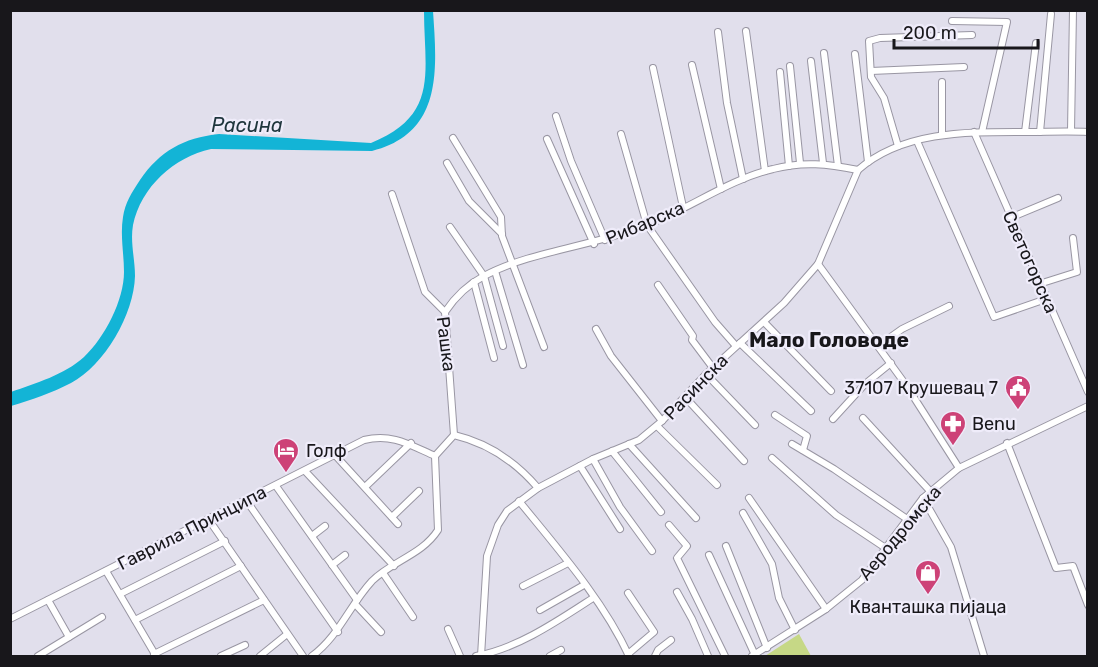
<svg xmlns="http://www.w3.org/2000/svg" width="1098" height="667" viewBox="0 0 1098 667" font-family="Rubik,sans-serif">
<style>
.green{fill:#c6d886}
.water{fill:#13b4d6}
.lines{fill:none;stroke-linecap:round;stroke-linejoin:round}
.minor-casing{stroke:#9996a3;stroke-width:8}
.minor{stroke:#fff;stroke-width:6}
.labels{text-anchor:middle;stroke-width:4.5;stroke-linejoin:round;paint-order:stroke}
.street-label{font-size:18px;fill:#18171b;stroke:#efecfa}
.poi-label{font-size:18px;fill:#18171b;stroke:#efecfa;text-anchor:start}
.water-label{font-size:20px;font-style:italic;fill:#1e353c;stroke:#efecfa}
.quarter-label{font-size:21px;font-weight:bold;fill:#18171b;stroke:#efecfa}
</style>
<rect width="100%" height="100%" fill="#e1dfec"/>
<path class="green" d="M799 634 811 656H765Z"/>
<path class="water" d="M424 11H433C437 70 443 133 372 151L211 149C174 157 141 187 133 225 130 242 135 259 135 276 134 314 105 365 71 383 52 393 31 400 11 406V392C36 383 64 375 84 357 105 337 124 300 124 272 124 254 120 235 123 217 125 203 132 192 140 180 160 151 183 138 219 134L371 143C440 115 424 71 424 11Z"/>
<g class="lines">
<defs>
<g id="minor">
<path d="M952 21 1007 22 982 132"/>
<path d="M746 31 765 171"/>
<path d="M718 32 727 103 743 179"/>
<path d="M824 53 838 166"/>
<path d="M855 54 868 162"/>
<path d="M811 61 823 163"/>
<path d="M692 65 721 189"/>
<path d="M790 66 800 163"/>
<path d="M653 68 683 207"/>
<path d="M871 71 964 67"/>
<path d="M780 72 789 166"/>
<path d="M556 116 571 161 605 240"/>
<path d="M1071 131 1073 10"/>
<path d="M974 132 1088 392"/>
<path d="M1025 132 1036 43"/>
<path d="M1040 132 1051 14"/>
<path d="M621 134 647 225 715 322 736 346"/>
<path d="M942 134V82"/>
<path d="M453 138 501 217 502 236 544 347"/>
<path d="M547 139 594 244"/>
<path d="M917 141 994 317 1046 299"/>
<path d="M898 146 884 98 871 77 869 41 880 38 972 35"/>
<path d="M447 163 469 201 502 234"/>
<path d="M392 194 425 292 445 312 454 435"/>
<path d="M1010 218 1058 198"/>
<path d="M450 227 484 276 503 346"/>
<path d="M818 264 906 385 959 468"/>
<path d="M495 271 523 365"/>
<path d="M474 282 494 358"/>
<path d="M1039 284 1077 272 1073 238"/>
<path d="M658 285 693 336 692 340 713 368"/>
<path d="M445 312C455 297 467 285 484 276 531 251 594 246 644 226 688 210 727 180 773 169 803 161 828 164 858 170"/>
<path d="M764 322 831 391"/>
<path d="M596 329 611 356 662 421"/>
<path d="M740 343 811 411"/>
<path d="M878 346 902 329 949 306"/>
<path d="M706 374 755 425"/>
<path d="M685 397 744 461"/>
<path d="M775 415 807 436 803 450"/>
<path d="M863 418 930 491"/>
<path d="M833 419 865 384 891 363"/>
<path d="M657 426 717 485"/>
<path d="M1007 443 1056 568 1073 566 1088 605"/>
<path d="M629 444 696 518"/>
<path d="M792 444 834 469 907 519"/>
<path d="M612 451 661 512"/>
<path d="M335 455 398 524"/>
<path d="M435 456 454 435C488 443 515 461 538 488"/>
<path d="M772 458 836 515 887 549"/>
<path d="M593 459 620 507 652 551"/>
<path d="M580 466 620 529"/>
<path d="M305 471 394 566"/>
<path d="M276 486 357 600"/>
<path d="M365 487 411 443"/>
<path d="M749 498 826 609"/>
<path d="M923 498 951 547 984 656"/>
<path d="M246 500 338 632"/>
<path d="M519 501C558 549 603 600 629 656"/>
<path d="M743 513 772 564 779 598 795 630"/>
<path d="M392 517 419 491"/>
<path d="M209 520 303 656"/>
<path d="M669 525 687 546 677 558 725 656"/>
<path d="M312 536 325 526"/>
<path d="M726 546 767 648"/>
<path d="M709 555 755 655"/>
<path d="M332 565 345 555"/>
<path d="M106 571 156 656"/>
<path d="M383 573 413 617"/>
<path d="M523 586 568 563"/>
<path d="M677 592 692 619 708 656"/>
<path d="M120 594 225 541"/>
<path d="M48 600 69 637"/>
<path d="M355 604 381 632"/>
<path d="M540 610 584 585"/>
<path d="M10 619 364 440C392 433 410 445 435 456"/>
<path d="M135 620 241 566"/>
<path d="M448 629 460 656"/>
<path d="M154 654 264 600"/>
<path d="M628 654 654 632 628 593"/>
<path d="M38 656 102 617"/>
<path d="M221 656 245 645"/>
<path d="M260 656 286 635"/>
<path d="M312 656C339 636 349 606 372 581 392 561 422 555 438 530L435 456"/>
<path d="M476 656C517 649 559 620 593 598"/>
<path d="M481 656 487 556 498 525 507 511 538 488 593 459 639 440 662 421 706 374 784 303 818 264 858 170C904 130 969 132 1027 132 1047 132 1067 131 1088 132"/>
<path d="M550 656 561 650"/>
<path d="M655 656 658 650 671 640"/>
<path d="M752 656 826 609 862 580 923 498 959 468 1088 406"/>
</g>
</defs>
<use href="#minor" class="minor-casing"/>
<use href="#minor" class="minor"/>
</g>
<defs>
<symbol id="civic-pin" viewBox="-11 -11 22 30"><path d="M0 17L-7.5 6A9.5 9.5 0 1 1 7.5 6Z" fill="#cd4277" stroke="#efecfa"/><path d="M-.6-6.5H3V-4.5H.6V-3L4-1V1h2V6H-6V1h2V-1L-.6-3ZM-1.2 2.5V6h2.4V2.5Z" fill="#fff"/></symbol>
<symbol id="pharmacy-pin" viewBox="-11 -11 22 30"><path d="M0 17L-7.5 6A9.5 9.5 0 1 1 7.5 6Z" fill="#cd4277" stroke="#efecfa"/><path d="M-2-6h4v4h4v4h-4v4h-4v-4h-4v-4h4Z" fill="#fff"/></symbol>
<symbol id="hotel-pin" viewBox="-11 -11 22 30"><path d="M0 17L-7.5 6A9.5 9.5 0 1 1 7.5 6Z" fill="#cd4277" stroke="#efecfa"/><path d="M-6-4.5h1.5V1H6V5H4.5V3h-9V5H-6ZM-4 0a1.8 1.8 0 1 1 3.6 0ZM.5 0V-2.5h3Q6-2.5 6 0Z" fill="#fff"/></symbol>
<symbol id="shop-pin" viewBox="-11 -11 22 30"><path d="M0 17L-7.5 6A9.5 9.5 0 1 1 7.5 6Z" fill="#cd4277" stroke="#efecfa"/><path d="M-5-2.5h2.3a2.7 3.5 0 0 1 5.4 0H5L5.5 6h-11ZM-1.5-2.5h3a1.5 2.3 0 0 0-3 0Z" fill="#fff"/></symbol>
</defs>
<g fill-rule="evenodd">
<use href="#civic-pin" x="1003" y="373" width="30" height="40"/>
<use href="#pharmacy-pin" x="938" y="409" width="30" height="40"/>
<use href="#hotel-pin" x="271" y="436" width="30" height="40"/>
<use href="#shop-pin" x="913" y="558" width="30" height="40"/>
</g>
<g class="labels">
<g class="street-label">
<text transform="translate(645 223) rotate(-23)" y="6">Рибарска</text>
<text transform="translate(1030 262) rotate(66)" y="6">Светогорска</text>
<text transform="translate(446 344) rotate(83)" y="6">Рашка</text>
<text transform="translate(696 387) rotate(-46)" y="6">Расинска</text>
<text transform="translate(192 528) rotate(-27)" y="6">Гаврила Принципа</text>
<text transform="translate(900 533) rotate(-50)" y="6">Аеродромска</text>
</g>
<g class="poi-label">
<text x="998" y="394" text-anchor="end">37107 Крушевац 7</text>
<text x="972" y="430">Benu</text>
<text x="306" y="457">Голф</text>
<text x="928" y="613" text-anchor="middle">Кванташка пијаца</text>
</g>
<g class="water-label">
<text x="247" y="132">Расина</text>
</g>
<g class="quarter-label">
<text x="829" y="347">Мало Головоде</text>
</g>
</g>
<rect width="1098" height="667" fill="none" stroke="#18171b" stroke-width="24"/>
<path d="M894 39v9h144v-9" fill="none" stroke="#18171b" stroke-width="3"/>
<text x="903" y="39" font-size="18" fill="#18171b" stroke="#efecfa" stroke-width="4.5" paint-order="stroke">200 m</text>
</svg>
